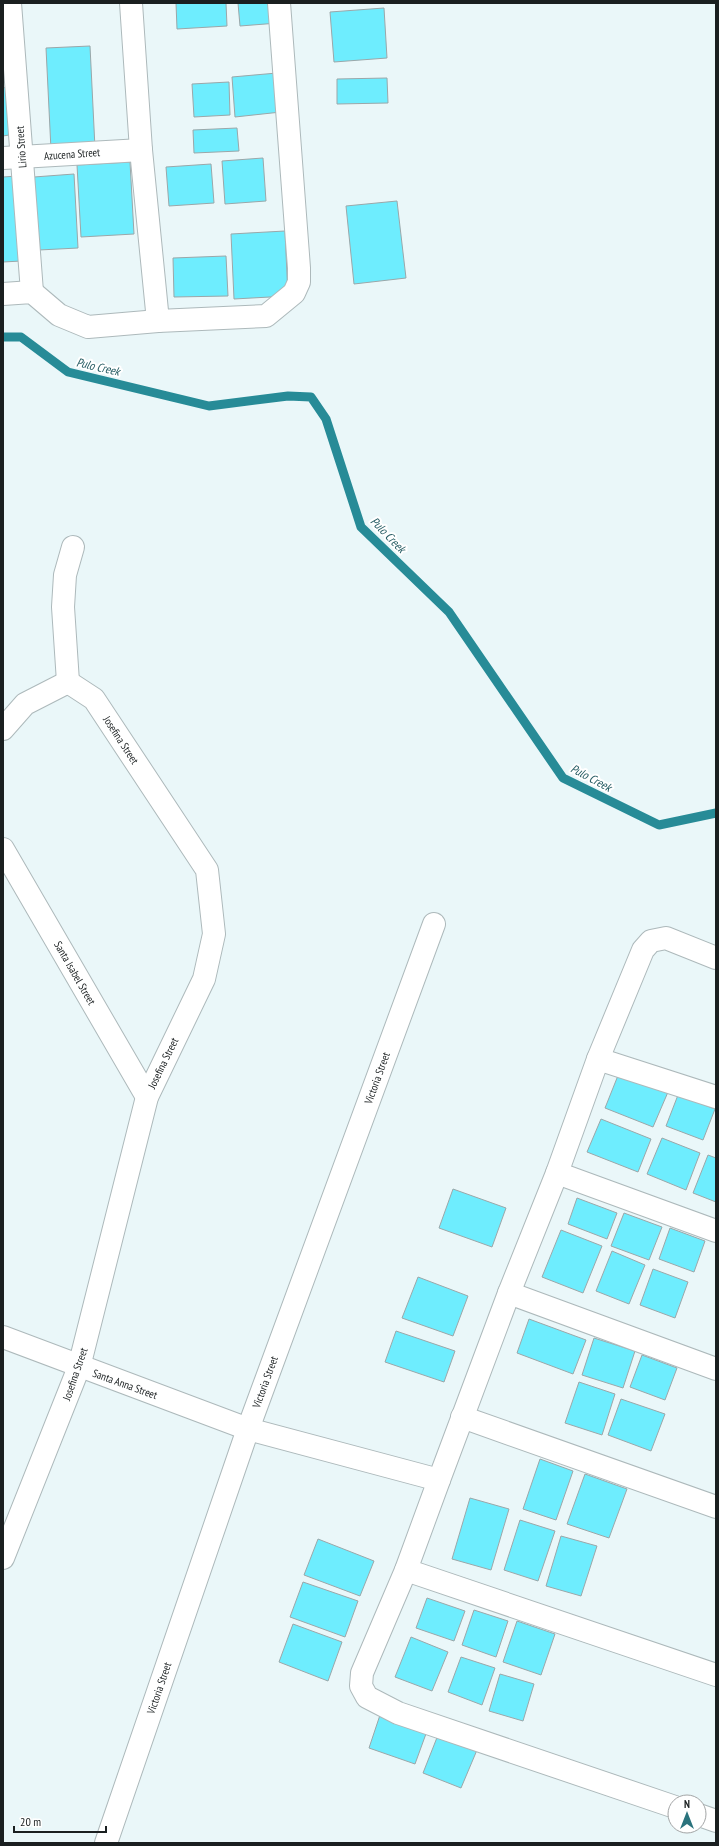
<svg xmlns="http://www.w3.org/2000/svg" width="719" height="1846" viewBox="0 0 719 1846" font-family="'PT Sans Narrow',sans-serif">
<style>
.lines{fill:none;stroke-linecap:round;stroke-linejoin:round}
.stream{stroke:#278b97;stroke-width:9}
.building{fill:#6eedfe;stroke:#9ba7a9}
.minor-casing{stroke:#adb9bb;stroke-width:24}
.minor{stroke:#fff;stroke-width:22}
.labels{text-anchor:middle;stroke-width:4;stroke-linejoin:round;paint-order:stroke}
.street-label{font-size:11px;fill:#1a1f20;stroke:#fff}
.water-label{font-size:12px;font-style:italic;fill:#265c63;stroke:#fff}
</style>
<rect width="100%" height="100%" fill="#eaf7f9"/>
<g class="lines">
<path class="stream" d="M3 337H21L68 372 209 406 288 396 311 397 326 419 361 527 449 612 563 778 659 825 716 813"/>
</g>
<g class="building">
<path d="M176 3H226L227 26 177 29Z"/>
<path d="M238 3H277L278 23 240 26Z"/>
<path d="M384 8 387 58 334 62 330 12Z"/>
<path d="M90 46 95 148 51 150 46 48Z"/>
<path d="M277 73 281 112 235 117 232 77Z"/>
<path d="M387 78 388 103 337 104V79Z"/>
<path d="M229 82 230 115 194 117 192 84Z"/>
<path d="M7 87 9 135 3 136V88Z"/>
<path d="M237 128 239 151 194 153 193 130Z"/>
<path d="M263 158 266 201 225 204 222 161Z"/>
<path d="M130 162 134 234 81 237 77 165Z"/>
<path d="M211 164 214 203 169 206 166 167Z"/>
<path d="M74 174 78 248 39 250 34 177Z"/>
<path d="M17 176 21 261 3 262V177Z"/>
<path d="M397 201 406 278 354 284 346 206Z"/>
<path d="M285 231 288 296 234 299 231 234Z"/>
<path d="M226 256 228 296 174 297 173 258Z"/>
<path d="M619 1073 668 1092 653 1127 605 1108Z"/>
<path d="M678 1095 715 1109 703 1140 666 1126Z"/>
<path d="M601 1119 651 1139 638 1172 587 1152Z"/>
<path d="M662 1138 700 1153 686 1190 647 1174Z"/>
<path d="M708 1155 716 1158V1202L693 1193Z"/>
<path d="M453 1189 506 1208 492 1247 439 1228Z"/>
<path d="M577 1198 617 1213 607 1239 568 1224Z"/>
<path d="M624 1213 662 1227 649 1260 611 1246Z"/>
<path d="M670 1228 705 1241 694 1272 659 1259Z"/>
<path d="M561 1230 602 1246 583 1293 542 1277Z"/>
<path d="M612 1251 645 1265 629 1304 596 1291Z"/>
<path d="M653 1269 688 1282 675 1318 640 1305Z"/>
<path d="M418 1277 468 1296 453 1336 402 1318Z"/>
<path d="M529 1319 586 1340 573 1374 517 1353Z"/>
<path d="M396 1331 455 1351 444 1382 385 1362Z"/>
<path d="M594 1338 635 1351 623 1388 582 1375Z"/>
<path d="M642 1355 677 1368 665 1400 630 1387Z"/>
<path d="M579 1382 615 1394 602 1435 565 1423Z"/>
<path d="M621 1399 665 1414 651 1451 608 1435Z"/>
<path d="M540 1459 573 1471 556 1520 523 1509Z"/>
<path d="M585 1474 627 1489 609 1538 567 1524Z"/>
<path d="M470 1498 509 1509 491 1570 452 1559Z"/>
<path d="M520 1520 555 1531 538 1581 504 1570Z"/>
<path d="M561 1536 597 1546 581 1596 546 1586Z"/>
<path d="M318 1539 374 1561 360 1596 304 1575Z"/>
<path d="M303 1582 358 1601 345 1637 290 1617Z"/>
<path d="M427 1598 465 1611 454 1641 416 1628Z"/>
<path d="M474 1610 508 1621 496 1657 462 1645Z"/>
<path d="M517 1621 555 1634 541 1675 503 1662Z"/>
<path d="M293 1624 342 1642 328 1681 279 1662Z"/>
<path d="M411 1637 448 1652 432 1691 395 1677Z"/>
<path d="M461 1657 495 1668 482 1705 448 1692Z"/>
<path d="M500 1674 534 1684 523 1721 489 1711Z"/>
<path d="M380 1715 427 1731 415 1764 369 1748Z"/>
<path d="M438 1735 477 1750 461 1788 423 1773Z"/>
</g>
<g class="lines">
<defs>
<g id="minor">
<path d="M10 3 32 292"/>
<path d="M131 3 141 150 158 321 266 316 294 293 299 282V268L279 3"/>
<path d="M3 158 141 150"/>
<path d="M3 294 32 292 59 315 88 327 158 321"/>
<path d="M68 682 63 607 65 575 73 547"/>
<path d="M3 729 25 704 68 682"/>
<path d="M3 849 147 1097"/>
<path d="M598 1059 716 1097"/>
<path d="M557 1173 716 1231"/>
<path d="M509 1293 716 1369"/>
<path d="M3 1337 248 1429 439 1480 509 1293 557 1173 598 1059 643 950 651 941 666 938 716 958"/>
<path d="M462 1417 716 1507"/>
<path d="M439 1480 406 1570 362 1673 361 1686 367 1697 398 1713 675 1807"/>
<path d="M3 1558 79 1367 147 1097 204 979 214 934 207 870 94 699 68 682"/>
<path d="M406 1570 716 1675"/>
<path d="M699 1815 716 1821"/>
<path d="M106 1843 248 1429 434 924"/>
</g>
</defs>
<use href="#minor" class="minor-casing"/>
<use href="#minor" class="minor"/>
</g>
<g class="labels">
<g class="street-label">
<text transform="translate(21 147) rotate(-94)" y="4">Lirio Street</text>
<text transform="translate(72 154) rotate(-4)" y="4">Azucena Street</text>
<text transform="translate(121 740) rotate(57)" y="4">Josefina Street</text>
<text transform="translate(75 973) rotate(60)" y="4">Santa Isabel Street</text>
<text transform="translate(163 1063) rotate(-64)" y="4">Josefina Street</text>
<text transform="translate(377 1078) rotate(-70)" y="4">Victoria Street</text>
<text transform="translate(75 1374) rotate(-71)" y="4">Josefina Street</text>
<text transform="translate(265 1382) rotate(-70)" y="4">Victoria Street</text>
<text transform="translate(125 1384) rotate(20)" y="4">Santa Anna Street</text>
<text transform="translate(159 1688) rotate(-71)" y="4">Victoria Street</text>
</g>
<g class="water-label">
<text transform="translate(98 367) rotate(13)" y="4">Pulo Creek</text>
<text transform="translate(388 535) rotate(46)" y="4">Pulo Creek</text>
<text transform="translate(591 778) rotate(28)" y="4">Pulo Creek</text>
</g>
</g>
<rect width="719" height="1846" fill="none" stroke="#1a1f20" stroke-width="8"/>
<g transform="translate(687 1814)"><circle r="19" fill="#ffffff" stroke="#a3a5a6"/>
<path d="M0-3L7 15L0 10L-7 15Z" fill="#2a737d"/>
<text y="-6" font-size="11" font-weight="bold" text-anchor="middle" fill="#1a1f20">N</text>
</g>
<path d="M14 1826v6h92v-6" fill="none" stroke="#1a1f20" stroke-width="2"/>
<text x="20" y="1826" font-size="12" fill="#1a1f20" stroke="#ffffff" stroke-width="3" paint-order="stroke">20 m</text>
</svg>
